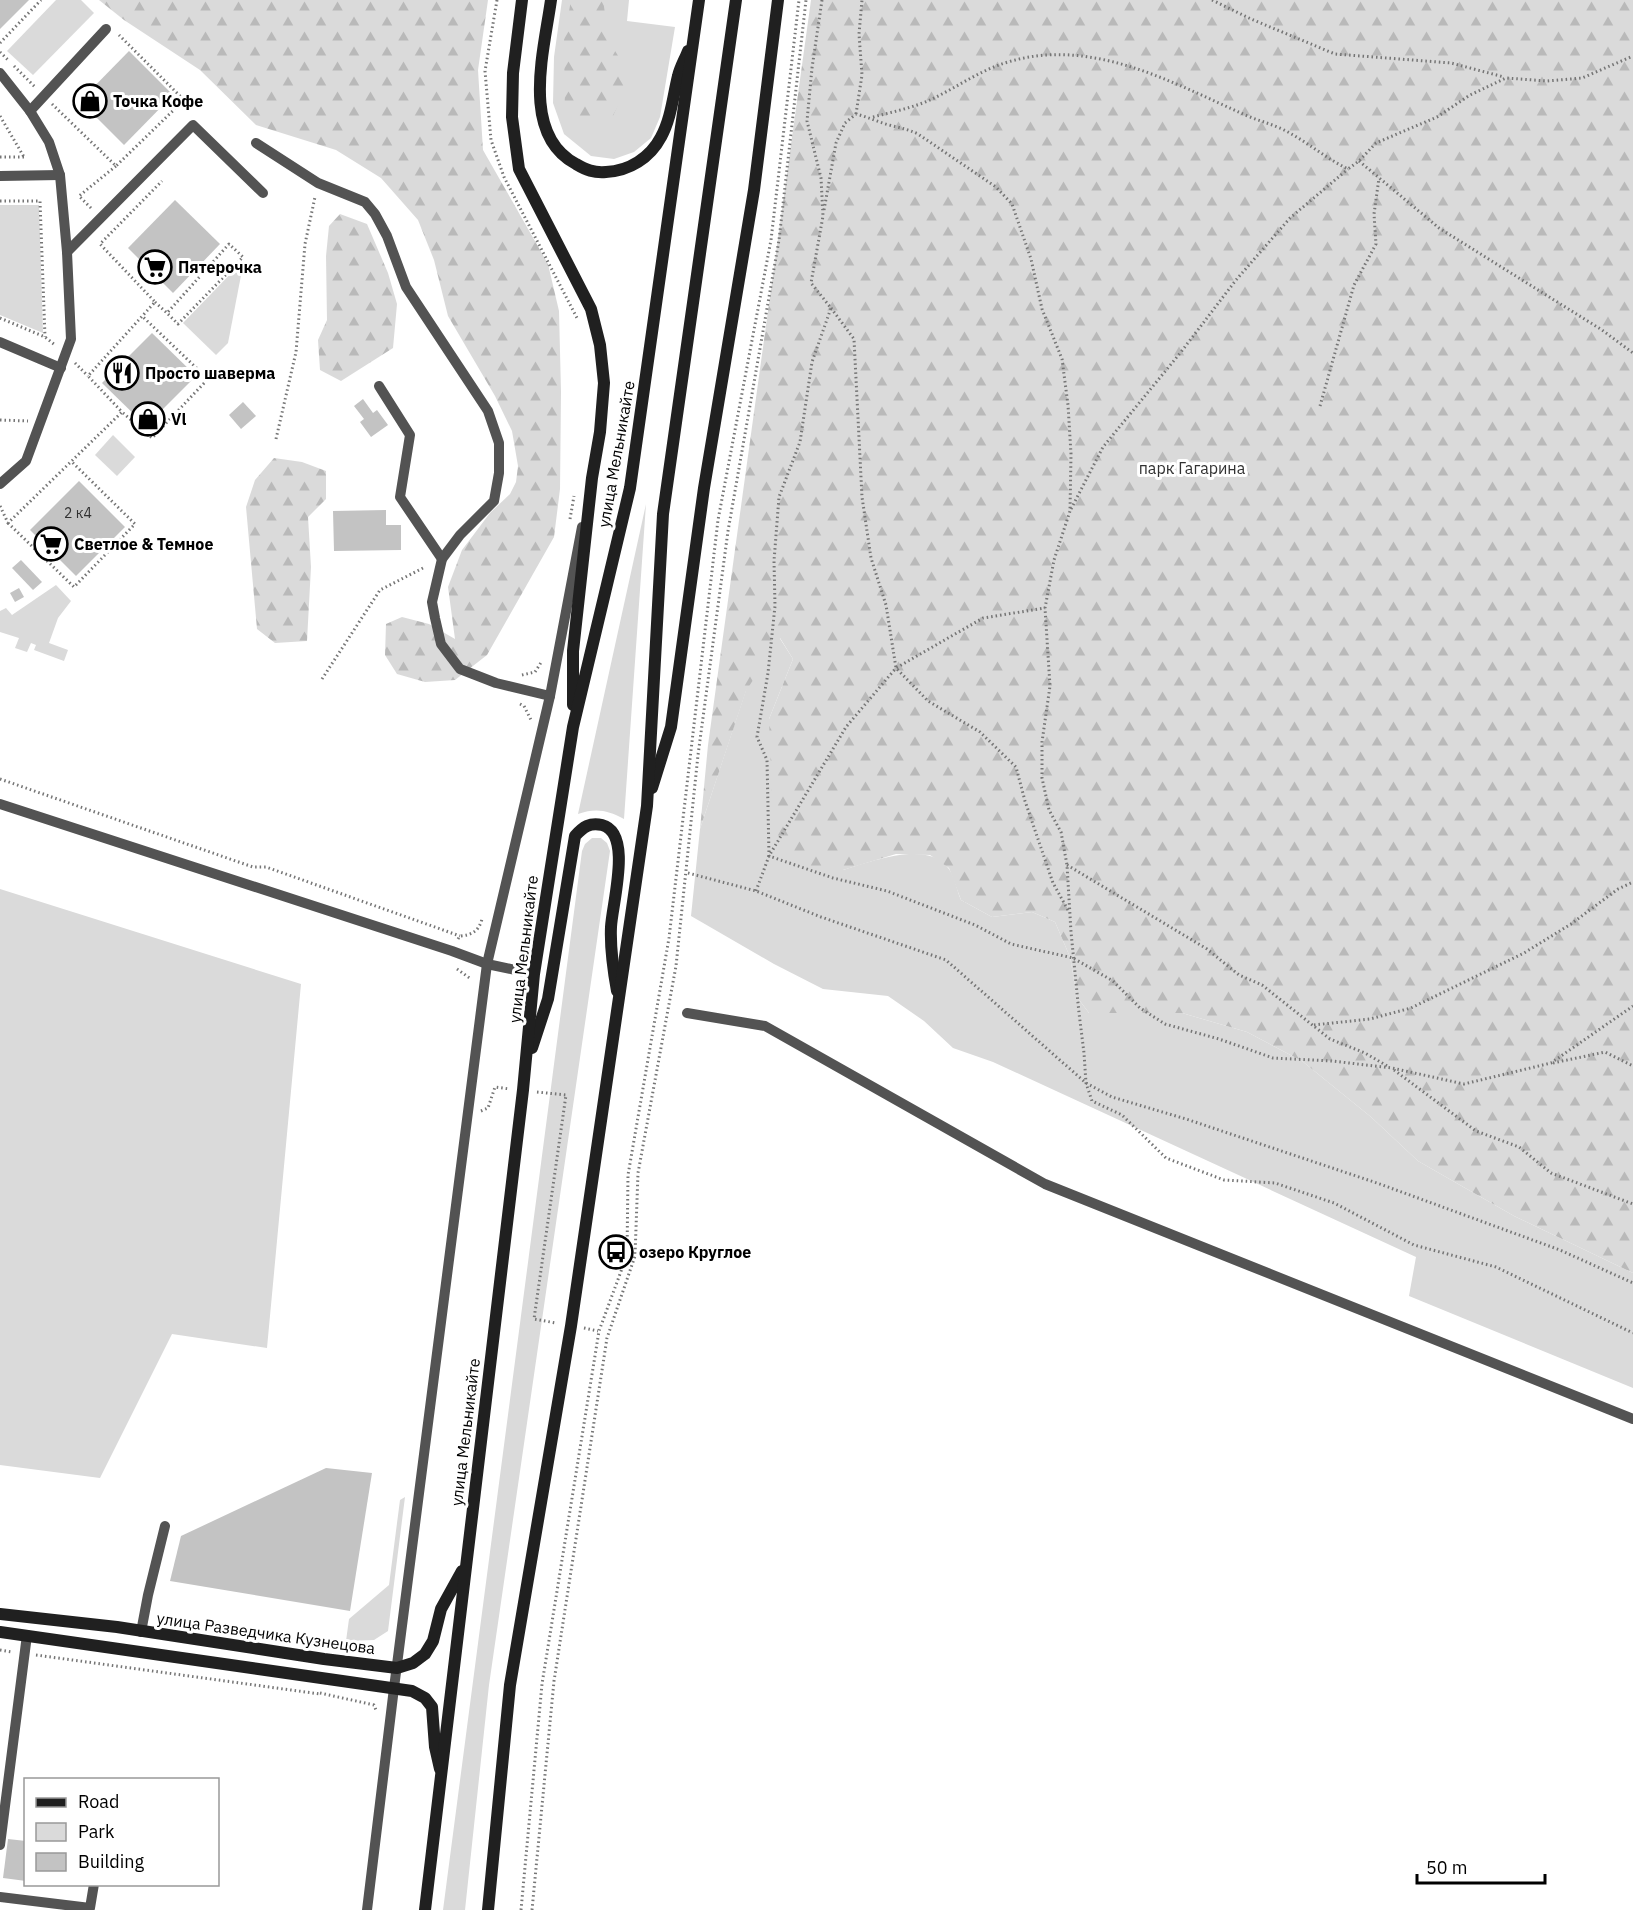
<svg xmlns="http://www.w3.org/2000/svg" width="1633" height="1910" viewBox="0 0 1633 1910" font-family="'IBM Plex Sans',sans-serif">
<style>
.green{fill:#dadada}
.forest{fill:url(#forest-firs)}
.building{fill:#c3c3c3}
.lines{fill:none;stroke-linecap:round;stroke-linejoin:round}
.path{stroke:#757575;stroke-width:3;stroke-dasharray:1.5 3;stroke-linecap:butt}
.lane{stroke:#535353;stroke-width:10}
.secondary{stroke:#202020;stroke-width:12}
.labels{text-anchor:middle;stroke-width:6;stroke-linejoin:round;paint-order:stroke}
.number-label{font-size:14px;fill:#313131}
.poi-label{font-size:16px;font-weight:bold;fill:#000;stroke:#fff;text-anchor:start}
.street-label{font-size:16px;fill:#000;stroke:#fff}
.park-label{font-size:16px;fill:#313131;stroke:#fff}
</style>
<defs>
<pattern id="forest-firs" width="22" height="20" patternUnits="userSpaceOnUse" patternTransform="scale(1.5)"><rect width="22" height="20" fill="#dadada"/><path d="M5 1l3.5 6h-7zM16 11l3.5 6h-7z" fill="#b9b9b9"/></pattern>
</defs>
<rect width="100%" height="100%" fill="#fff"/>
<g class="green">
<path d="M56 0H81L94 13 33 75 7 51Z"/>
<path d="M562 0H629L627 21 675 27 660 117 651 138 634 152 614 159 591 156 564 134 553 103 554 57Z"/>
<path d="M0 205H39L43 333 0 315Z"/>
<path d="M240 264 243 265 228 343 216 355 183 323Z"/>
<path d="M113 435 135 457 117 476 95 455Z"/>
<path d="M646 504 624 819C607 810 596 808 578 814Z"/>
<path d="M56 585 71 601 58 618 49 643 68 650 64 661 34 650 36 645 31 643 27 652 15 648 19 638 0 632V611L6 608 12 615Z"/>
<path d="M779 637 793 659 769 719 843 870C870 862 928 839 949 869 955 878 957 891 961 900L992 917 1032 912 1055 922 1070 957 1077 997 1089 1013H1182L1247 1032 1302 1061 1371 1117 1418 1161 1514 1216 1633 1273V1388L1409 1296 1416 1257 993 1062 953 1048 924 1021 888 996 823 989 774 964 691 916 700 829 746 690Z"/>
<path d="M592 838H601L607 843 610 851 489 1685 465 1910H443L582 851 585 844Z"/>
<path d="M0 889 301 984 267 1348 172 1334 100 1478 0 1465Z"/>
<path d="M405 1497 388 1631 374 1640 346 1641 349 1619 389 1585 400 1500Z"/>
</g>
<g class="forest">
<path d="M99 0H488L478 70 483 150 548 264 559 311 561 392 560 489 554 537 487 655 455 680 425 682 397 674 385 655 386 624 402 617 429 624 455 639 448 587 462 550 490 513 510 494 516 482 518 466 512 431 495 396 448 316 434 260 418 220 381 178 336 150 256 125 200 70 124 20Z"/>
<path d="M571 0H603L609 41 631 77 612 118 565 119 564 40Z"/>
<path d="M811 0H1633V1273L1514 1216 1418 1161 1371 1117 1302 1061 1247 1032 1182 1013H1089L1077 997 1070 957 1055 922 1032 912 992 917 961 900 949 868 930 855 896 854 843 870 808 871 774 850 769 719 793 659 780 638 746 691 700 829 708 745Z"/>
<path d="M340 214 367 224 388 273 397 304 393 348 341 381 320 370 318 340 327 320 326 256 329 226Z"/>
<path d="M274 458 302 462 326 471V499L308 517 311 567 307 641 275 643 257 629 246 507 255 480Z"/>
</g>
<g class="building">
<path d="M0 0H29L0 29Z"/>
<path d="M129 51 173 95 124 145 80 101Z"/>
<path d="M175 200 220 244 173 293 128 248Z"/>
<path d="M152 333 196 376 146 426 102 383Z"/>
<path d="M363 399 373 413 377 410 388 425 371 437 360 422 364 419 354 406Z"/>
<path d="M243 402 256 416 241 429 229 415Z"/>
<path d="M79 481 125 527 76 576 30 530Z"/>
<path d="M386 510V525H401V550L334 551 333 511Z"/>
<path d="M21 560 42 582 33 590 12 568Z"/>
<path d="M19 588 24 597 15 602 10 593Z"/>
<path d="M326 1468 372 1473 350 1611 170 1581 181 1536Z"/>
<path d="M8 1839 26 1841V1881L3 1878Z"/>
</g>
<g class="lines">
<g class="path">
<path d="M497 0 485 71 491 140 504 177 577 318"/>
<path d="M822 0 812 68 807 121 821 178 823 216 811 283 831 308 812 362 800 442 779 497 774 561 775 606 768 673 757 737 767 760 769 856 833 878 887 891 975 925 1011 944 1073 958 1113 981 1140 1008 1165 1024 1219 1039 1273 1058 1332 1061 1392 1068 1464 1084 1551 1063 1633 1006"/>
<path d="M1212 0 1251 19 1335 54 1451 63 1504 77"/>
<path d="M0 43 41 0"/>
<path d="M0 52 9 61"/>
<path d="M14 66 35 87"/>
<path d="M52 104 116 166 184 100 119 35"/>
<path d="M856 114 862 75 859 34 862 0"/>
<path d="M0 116 24 157"/>
<path d="M873 117C892 112 912 108 930 100 956 88 980 70 1008 62 1091 37 1169 81 1243 114 1256 120 1269 123 1282 129 1305 140 1325 158 1348 169L1359 161 1376 143 1437 117 1470 95 1506 78 1547 81 1582 78 1633 56"/>
<path d="M0 157H24"/>
<path d="M1359 161 1439 228 1602 330 1633 353"/>
<path d="M0 201H40L45 337"/>
<path d="M91 208 79 196 116 166"/>
<path d="M824 210 836 143 845 123 856 114C868 117 878 122 889 125 900 128 908 129 918 134L996 187 1012 204 1031 259 1042 309 1062 359 1068 405 1071 454 1070 511 1054 560 1045 608 1050 686 1042 742V778L1049 810 1061 832 1067 865 1071 932 1079 1013 1084 1053 1086 1083 1092 1101 1122 1115 1166 1158 1224 1180 1275 1183 1334 1203 1414 1245 1496 1267 1633 1333"/>
<path d="M155 302 167 313 229 244 243 257 178 324 167 313"/>
<path d="M831 308 854 339 862 497 871 558 886 605 896 668 928 701 980 732 1016 767 1025 801 1053 883 1068 910"/>
<path d="M0 318 45 337 55 345"/>
<path d="M75 363 88 376"/>
<path d="M1320 406 1354 285 1376 244 1374 214 1379 178"/>
<path d="M123 413 152 438 208 379 142 316"/>
<path d="M0 420 28 421"/>
<path d="M276 439 296 352 305 244 315 197"/>
<path d="M0 506 8 523 122 412 88 376 155 302 100 244 162 181"/>
<path d="M1071 509 1103 447 1181 352 1236 280 1290 218 1348 169"/>
<path d="M570 519 574 496"/>
<path d="M8 523 74 587 135 524 71 461"/>
<path d="M522 675 535 672 542 661"/>
<path d="M322 679 380 590 425 567"/>
<path d="M520 704 524 706 531 720"/>
<path d="M0 779 253 867H266L460 936"/>
<path d="M1067 865 1207 949 1239 975 1262 985 1330 1039 1365 1053 1389 1067"/>
<path d="M688 873 756 891 821 917 946 960 1086 1083 1112 1097 1186 1119 1377 1183 1560 1250 1633 1283"/>
<path d="M756 891 769 856 846 727 896 668 983 618 1045 608"/>
<path d="M458 939 460 936C472 935 479 931 482 919"/>
<path d="M457 969 471 979"/>
<path d="M1314 1025 1370 1019 1411 1008 1524 953 1571 924 1618 889 1633 882"/>
<path d="M1553 1063 1605 1052 1633 1066"/>
<path d="M1394 1070 1476 1131 1519 1147 1551 1173 1633 1204"/>
<path d="M537 1092 566 1095 534 1319 556 1323"/>
<path d="M481 1111 488 1108 495 1087 510 1089"/>
<path d="M584 1328 598 1331"/>
<path d="M0 1650 12 1652"/>
<path d="M36 1655 320 1694"/>
<path d="M320 1693 374 1705 376 1710"/>
<path d="M521 1910 542 1684 599 1331 627 1255 628 1175 669 938 718 520 771 240 799 0"/>
<path d="M532 1910 554 1681 607 1338 635 1256 638 1173 676 966 698 755 728 531 779 240 806 0"/>
</g>
<g class="lane">
<path d="M0 73 30 111 49 142 60 175 67 252 71 339 26 461 0 484"/>
<path d="M30 111 106 29"/>
<path d="M256 143 318 183 365 202 375 214 387 236 406 287 488 411 499 443V473L494 501 460 535 442 559 432 602 435 618 441 644 460 669 496 683 550 696"/>
<path d="M0 176 60 175"/>
<path d="M67 252 193 125 263 193"/>
<path d="M0 342 61 368"/>
<path d="M379 386 410 435 400 497 442 559"/>
<path d="M0 804 452 951 487 964 534 974"/>
<path d="M687 1013 765 1026 1045 1184 1633 1419"/>
<path d="M141 1632 148 1595 165 1526"/>
<path d="M0 1845 27 1635"/>
<path d="M0 1897 90 1908 94 1884"/>
<path d="M367 1910 394 1688 487 964 550 696 582 527"/>
</g>
<g class="secondary">
<path d="M522 0 513 73 512 117 519 169 591 309 600 345 604 383 600 432 592 478 573 651V705"/>
<path d="M551 0C544 51 520 134 576 164 586 170 594 173 606 172 629 171 650 158 661 137 671 119 673 96 678 76 680 67 685 59 688 51"/>
<path d="M652 788 671 727 704 488 754 190 778 0"/>
<path d="M532 1048 548 999 575 836C583 827 590 822 602 825 633 833 612 904 611 927 610 949 613 969 617 991"/>
<path d="M0 1614 117 1627 324 1659 397 1668 413 1663 425 1654 433 1641 441 1609 462 1571"/>
<path d="M0 1632 412 1691 425 1698 432 1707 435 1747 440 1769"/>
<path d="M425 1910 523 1090 534 974 573 727 630 488 699 0"/>
<path d="M488 1910 510 1685 571 1326 647 806 663 514 736 0"/>
</g>
</g>
<defs>
<symbol id="shop-ring" viewBox="-11 -11 22 22"><circle r="9.5" fill="#fff" stroke="#000" stroke-width="1.5"/><path d="M-5-2.5h2.3a2.7 3.5 0 0 1 5.4 0H5L5.5 6h-11ZM-1.5-2.5h3a1.5 2.3 0 0 0-3 0Z" fill="#000"/></symbol>
<symbol id="supermarket-ring" viewBox="-11 -11 22 22"><circle r="9.5" fill="#fff" stroke="#000" stroke-width="1.5"/><path d="M-6-5.5h2.5l.6 2H6L4.5 2H-2.5L-4.4-4H-6ZM-1.5 3.2a1.3 1.3 0 1 0 .1 0ZM3 3.2a1.3 1.3 0 1 0 .1 0Z" fill="#000"/></symbol>
<symbol id="restaurant-ring" viewBox="-11 -11 22 22"><circle r="9.5" fill="#fff" stroke="#000" stroke-width="1.5"/><path d="M-5-6h1v4h1v-4h1v4h1v-4h1v5L-1.5 .5V6h-2V.5L-5-1ZM5-6V6H3V1.5H1.5Q1.5-4 5-6Z" fill="#000"/></symbol>
<symbol id="bus-ring" viewBox="-11 -11 22 22"><circle r="9.5" fill="#fff" stroke="#000" stroke-width="1.5"/><path d="M-5-6H5V4H4V6H2V4H-2V6H-4V4H-5ZM-3.5-4V0h7V-4ZM-3.5 1.2v1.5H-2V1.2ZM2 1.2v1.5H3.5V1.2Z" fill="#000"/></symbol>
</defs>
<g fill-rule="evenodd">
<use href="#shop-ring" x="71" y="82" width="38" height="38"/>
<use href="#supermarket-ring" x="136" y="248" width="38" height="38"/>
<use href="#restaurant-ring" x="103" y="354" width="38" height="38"/>
<use href="#shop-ring" x="129" y="400" width="38" height="38"/>
<use href="#supermarket-ring" x="32" y="525" width="38" height="38"/>
<use href="#bus-ring" x="597" y="1233" width="38" height="38"/>
</g>
<g class="labels">
<g class="number-label">
<text x="78" y="518">2 к4</text>
</g>
<g class="poi-label">
<text x="113" y="107">Точка Кофе</text>
<text x="178" y="273">Пятерочка</text>
<text x="145" y="379">Просто шаверма</text>
<text x="171" y="425">Vl</text>
<text x="74" y="550">Светлое &amp; Темное</text>
<text x="639" y="1258">озеро Круглое</text>
</g>
<g class="street-label">
<text transform="translate(616 454) rotate(-80)" y="6">улица Мельникайте</text>
<text transform="translate(523 949) rotate(-83)" y="6">улица Мельникайте</text>
<text transform="translate(465 1432) rotate(-83)" y="6">улица Мельникайте</text>
<text transform="translate(266 1633) rotate(8)" y="6">улица Разведчика Кузнецова</text>
</g>
<g class="park-label">
<text x="1192" y="474">парк Гагарина</text>
</g>
</g>
<rect x="24" y="1778" width="195" height="108" fill="#ffffff" stroke="#999999" stroke-width="1.5"/>
<rect x="36" y="1798" width="30" height="9" fill="#202020" stroke="#999999" stroke-width="1.5"/>
<text x="78" y="1808" font-size="18" fill="#000000">Road</text>
<rect x="36" y="1823" width="30" height="18" fill="#dadada" stroke="#999999" stroke-width="1.5"/>
<text x="78" y="1838" font-size="18" fill="#000000">Park</text>
<rect x="36" y="1853" width="30" height="18" fill="#c3c3c3" stroke="#999999" stroke-width="1.5"/>
<text x="78" y="1868" font-size="18" fill="#000000">Building</text>
<path d="M1417 1874v9h128v-9" fill="none" stroke="#000000" stroke-width="3"/>
<text x="1426" y="1874" font-size="18" fill="#000000" stroke="#ffffff" stroke-width="4.5" paint-order="stroke">50 m</text>
</svg>
